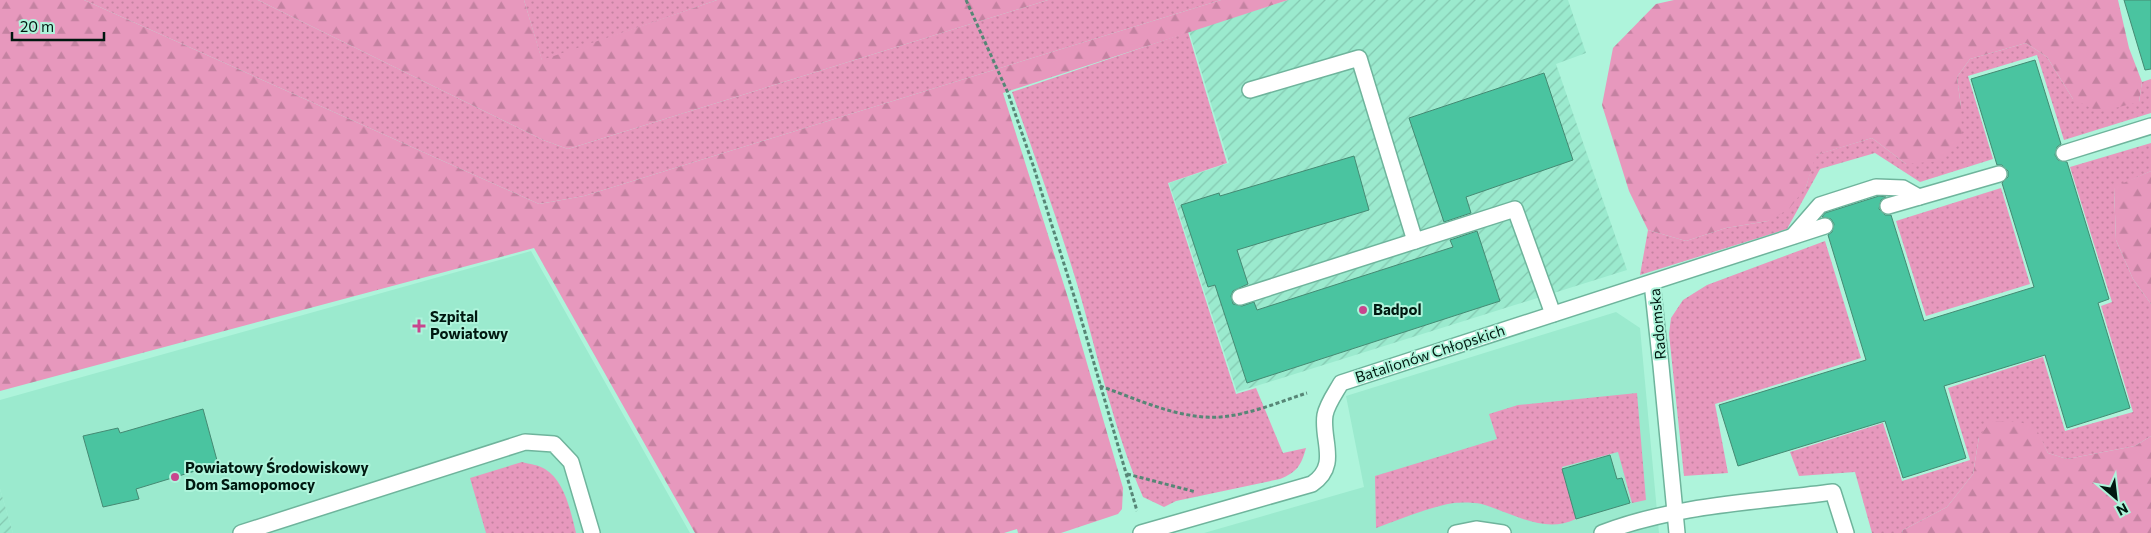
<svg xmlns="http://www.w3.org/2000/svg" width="2151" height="533" viewBox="0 0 2151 533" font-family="Commissioner,sans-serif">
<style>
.built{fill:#9beace}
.industrial{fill:url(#industrial-furrows)}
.grass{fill:url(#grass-dots)}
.forest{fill:url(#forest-firs)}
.building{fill:#4ac4a0;stroke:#458a73}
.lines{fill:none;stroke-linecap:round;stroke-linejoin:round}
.lane-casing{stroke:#6fb49c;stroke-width:18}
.path{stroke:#578676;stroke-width:3;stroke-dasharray:4 2.5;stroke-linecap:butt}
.lane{stroke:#fff;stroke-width:15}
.poi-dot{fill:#c8468e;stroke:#aef4db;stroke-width:2}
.labels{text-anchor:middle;stroke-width:4;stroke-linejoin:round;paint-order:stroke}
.poi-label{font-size:15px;font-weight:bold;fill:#001810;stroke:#aef4db;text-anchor:start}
.street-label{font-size:15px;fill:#001810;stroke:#aef4db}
</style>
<defs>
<pattern id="industrial-furrows" width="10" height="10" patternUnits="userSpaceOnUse" patternTransform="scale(1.25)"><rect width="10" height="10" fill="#9beace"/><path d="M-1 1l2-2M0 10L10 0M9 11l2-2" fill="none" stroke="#84c8b0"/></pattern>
<pattern id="grass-dots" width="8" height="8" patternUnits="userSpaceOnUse" patternTransform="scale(1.25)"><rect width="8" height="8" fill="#e798bd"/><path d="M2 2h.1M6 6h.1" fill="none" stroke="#c482a1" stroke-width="1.8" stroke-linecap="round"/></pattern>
<pattern id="forest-firs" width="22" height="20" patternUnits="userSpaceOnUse" patternTransform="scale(1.25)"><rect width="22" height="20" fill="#e798bd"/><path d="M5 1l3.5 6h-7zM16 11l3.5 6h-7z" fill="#c482a1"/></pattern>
</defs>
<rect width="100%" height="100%" fill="#aef4db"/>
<g class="built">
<path d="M531 251 690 533H13L0 489V400Z"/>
<path d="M1616 312 1640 328 1659 533H1204L1364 487 1346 396Z"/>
</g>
<g class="industrial">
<path d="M1288 0H1568L1586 53 1556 64 1627 270 1237 392 1169 183 1229 163 1189 31Z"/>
<path d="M0 489 13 533H0Z"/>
</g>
<g class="grass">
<path d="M84 0H258L543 140 568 149 1048 0H1221L584 196 539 204Z"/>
<path d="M524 0H717L542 61Z"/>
<path d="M1188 32 1227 163 1168 183 1236 394 1256 388 1283 453 1306 448C1301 466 1297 472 1280 479L1176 501 1164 507 1143 497C1114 430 1098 357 1078 287 1058 221 1035 157 1012 92Z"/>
<path d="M2026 43 2047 57 2073 99 2139 102 2142 82 2151 79V113L2064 140 2037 55 1968 76 1993 159 1920 182 1875 153 1820 169 1787 229 1640 275 1648 230 1686 241 1726 228 1768 221 1806 187 1815 155 1872 138 1906 164 1961 107 1957 77 1970 59Z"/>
<path d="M2151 143V171L2114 188 2116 240 2133 279 2151 304V436L2135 446 2067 459 2048 453 2035 428 1979 437 1973 474 1947 507 1903 530 1902 533H1872L1855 472 1799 476 1790 452 1883 423 1902 481 1970 460 1948 388 2043 357 2065 431 2133 412 2101 306 2112 302 2070 167Z"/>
<path d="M2001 188 2030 284 1926 316 1896 221Z"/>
<path d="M1825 241 1861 358 1715 404 1728 473 1684 476 1669 334 1671 318 1683 300 1707 285Z"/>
<path d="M1637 393 1646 500 1632 503 1618 452 1562 467 1576 519C1546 533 1520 517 1488 506 1480 502 1463 502 1454 503 1432 506 1398 520 1376 528L1375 476 1497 439 1489 414 1518 405Z"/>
<path d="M522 462C529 464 539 465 545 469 565 481 571 513 576 533H486L470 478Z"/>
</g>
<g class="forest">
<path d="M0 0H84L539 204 584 196 1221 0H1288L1003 93 1069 301 1123 488 1122 509 1118 514 1061 533H1018L1017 529 1004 533H695L534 248 0 391Z"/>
<path d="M258 0H524L542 60 717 0H1048L568 149 543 140Z"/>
<path d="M1674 0H2118L2129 48 2142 82 2139 102 2099 112 2073 99 2047 57 2026 43 1970 59 1957 77 1961 107 1962 142 1940 161 1906 164 1872 138 1816 155 1806 187 1789 209 1768 221 1726 228 1686 241 1648 230 1629 191 1602 105 1613 48 1656 4Z"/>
<path d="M2151 171V304L2133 279 2116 240 2114 187Z"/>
<path d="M1991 421 2020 422 2036 428 2048 453 2067 459 2135 446 2151 436V533H1902L1903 530 1947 507 1973 474 1979 437Z"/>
</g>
<g class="building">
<path d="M2124 0H2151V69L2145 70Z"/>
<path d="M2035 60 2061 144 2057 147 2055 155 2058 160 2067 162 2109 299 2098 303 2130 408 2067 428 2045 355 1944 386 1966 458 1903 478 1885 421 1738 466 1719 405 1866 360 1828 235 1832 232 1834 224 1831 219 1822 217 1825 213 1879 196 1886 197 1881 200 1879 209 1885 215H1891L1924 321 2034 287 2002 183 2008 177V171L2002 165H1997L1971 79Z"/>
<path d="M1544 73 1573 160 1466 197 1471 213 1444 222 1409 118Z"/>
<path d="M1354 156 1369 210 1237 250 1248 284 1233 291 1231 296 1233 304 1242 306 1254 302 1257 310 1453 247 1450 240 1477 231 1500 301 1247 383 1215 285 1208 287 1181 205 1219 193 1220 196Z"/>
<path d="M203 409 218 464 136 489 139 499 103 507 83 436 118 428 120 433Z"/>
<path d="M1610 455 1617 479 1622 478 1630 503 1576 519 1562 469Z"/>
</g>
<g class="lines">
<defs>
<g id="lane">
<path d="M1250 90 1359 58 1415 241"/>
<path d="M2064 153 2151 126"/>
<path d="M1888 206 1999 174"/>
<path d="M1793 236 1820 205 1876 187 1903 188 1919 197"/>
<path d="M1652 283 1661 366 1677 533"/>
<path d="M1240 297 1515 209 1553 314"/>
<path d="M241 533 525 442 554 444 571 462 592 533"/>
<path d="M1141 533 1312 484C1340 465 1321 440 1325 415 1327 404 1336 392 1341 383L1825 226"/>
<path d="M1456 533 1476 529 1503 533"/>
<path d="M1602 533C1674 505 1756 502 1833 492L1846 533"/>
</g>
</defs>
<use href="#lane" class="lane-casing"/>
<g class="path">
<path d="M966 0 1008 93 1033 165 1080 315 1137 511"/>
<path d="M1100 386C1140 400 1186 423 1229 416 1256 412 1282 401 1307 393"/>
<path d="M1127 474 1196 492"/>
</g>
<use href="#lane" class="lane"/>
</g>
<g class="poi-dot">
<circle cx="1363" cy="310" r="5"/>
<path d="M416.5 318.5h5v5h5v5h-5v5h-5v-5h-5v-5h5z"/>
<circle cx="175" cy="477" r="5"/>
</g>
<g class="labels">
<g class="poi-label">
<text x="1373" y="315">Badpol</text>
<text x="430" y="322">Szpital<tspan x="430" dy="17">Powiatowy</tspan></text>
<text x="185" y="473">Powiatowy Środowiskowy<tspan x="185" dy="17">Dom Samopomocy</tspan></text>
</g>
<g class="street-label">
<text transform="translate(1658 324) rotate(-95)" y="5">Radomska</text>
<text transform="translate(1430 354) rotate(-18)" y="5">Batalionów Chłopskich</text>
</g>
</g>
<g transform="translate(2116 498) rotate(152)" stroke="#aef4db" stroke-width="4" paint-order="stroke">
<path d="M0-4L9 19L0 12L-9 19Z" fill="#001810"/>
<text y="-8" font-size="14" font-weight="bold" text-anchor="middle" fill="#001810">N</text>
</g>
<path d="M12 32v8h92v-8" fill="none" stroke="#001810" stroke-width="2.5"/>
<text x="20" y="32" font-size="15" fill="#001810" stroke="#aef4db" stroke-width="4" paint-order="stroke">20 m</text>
</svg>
